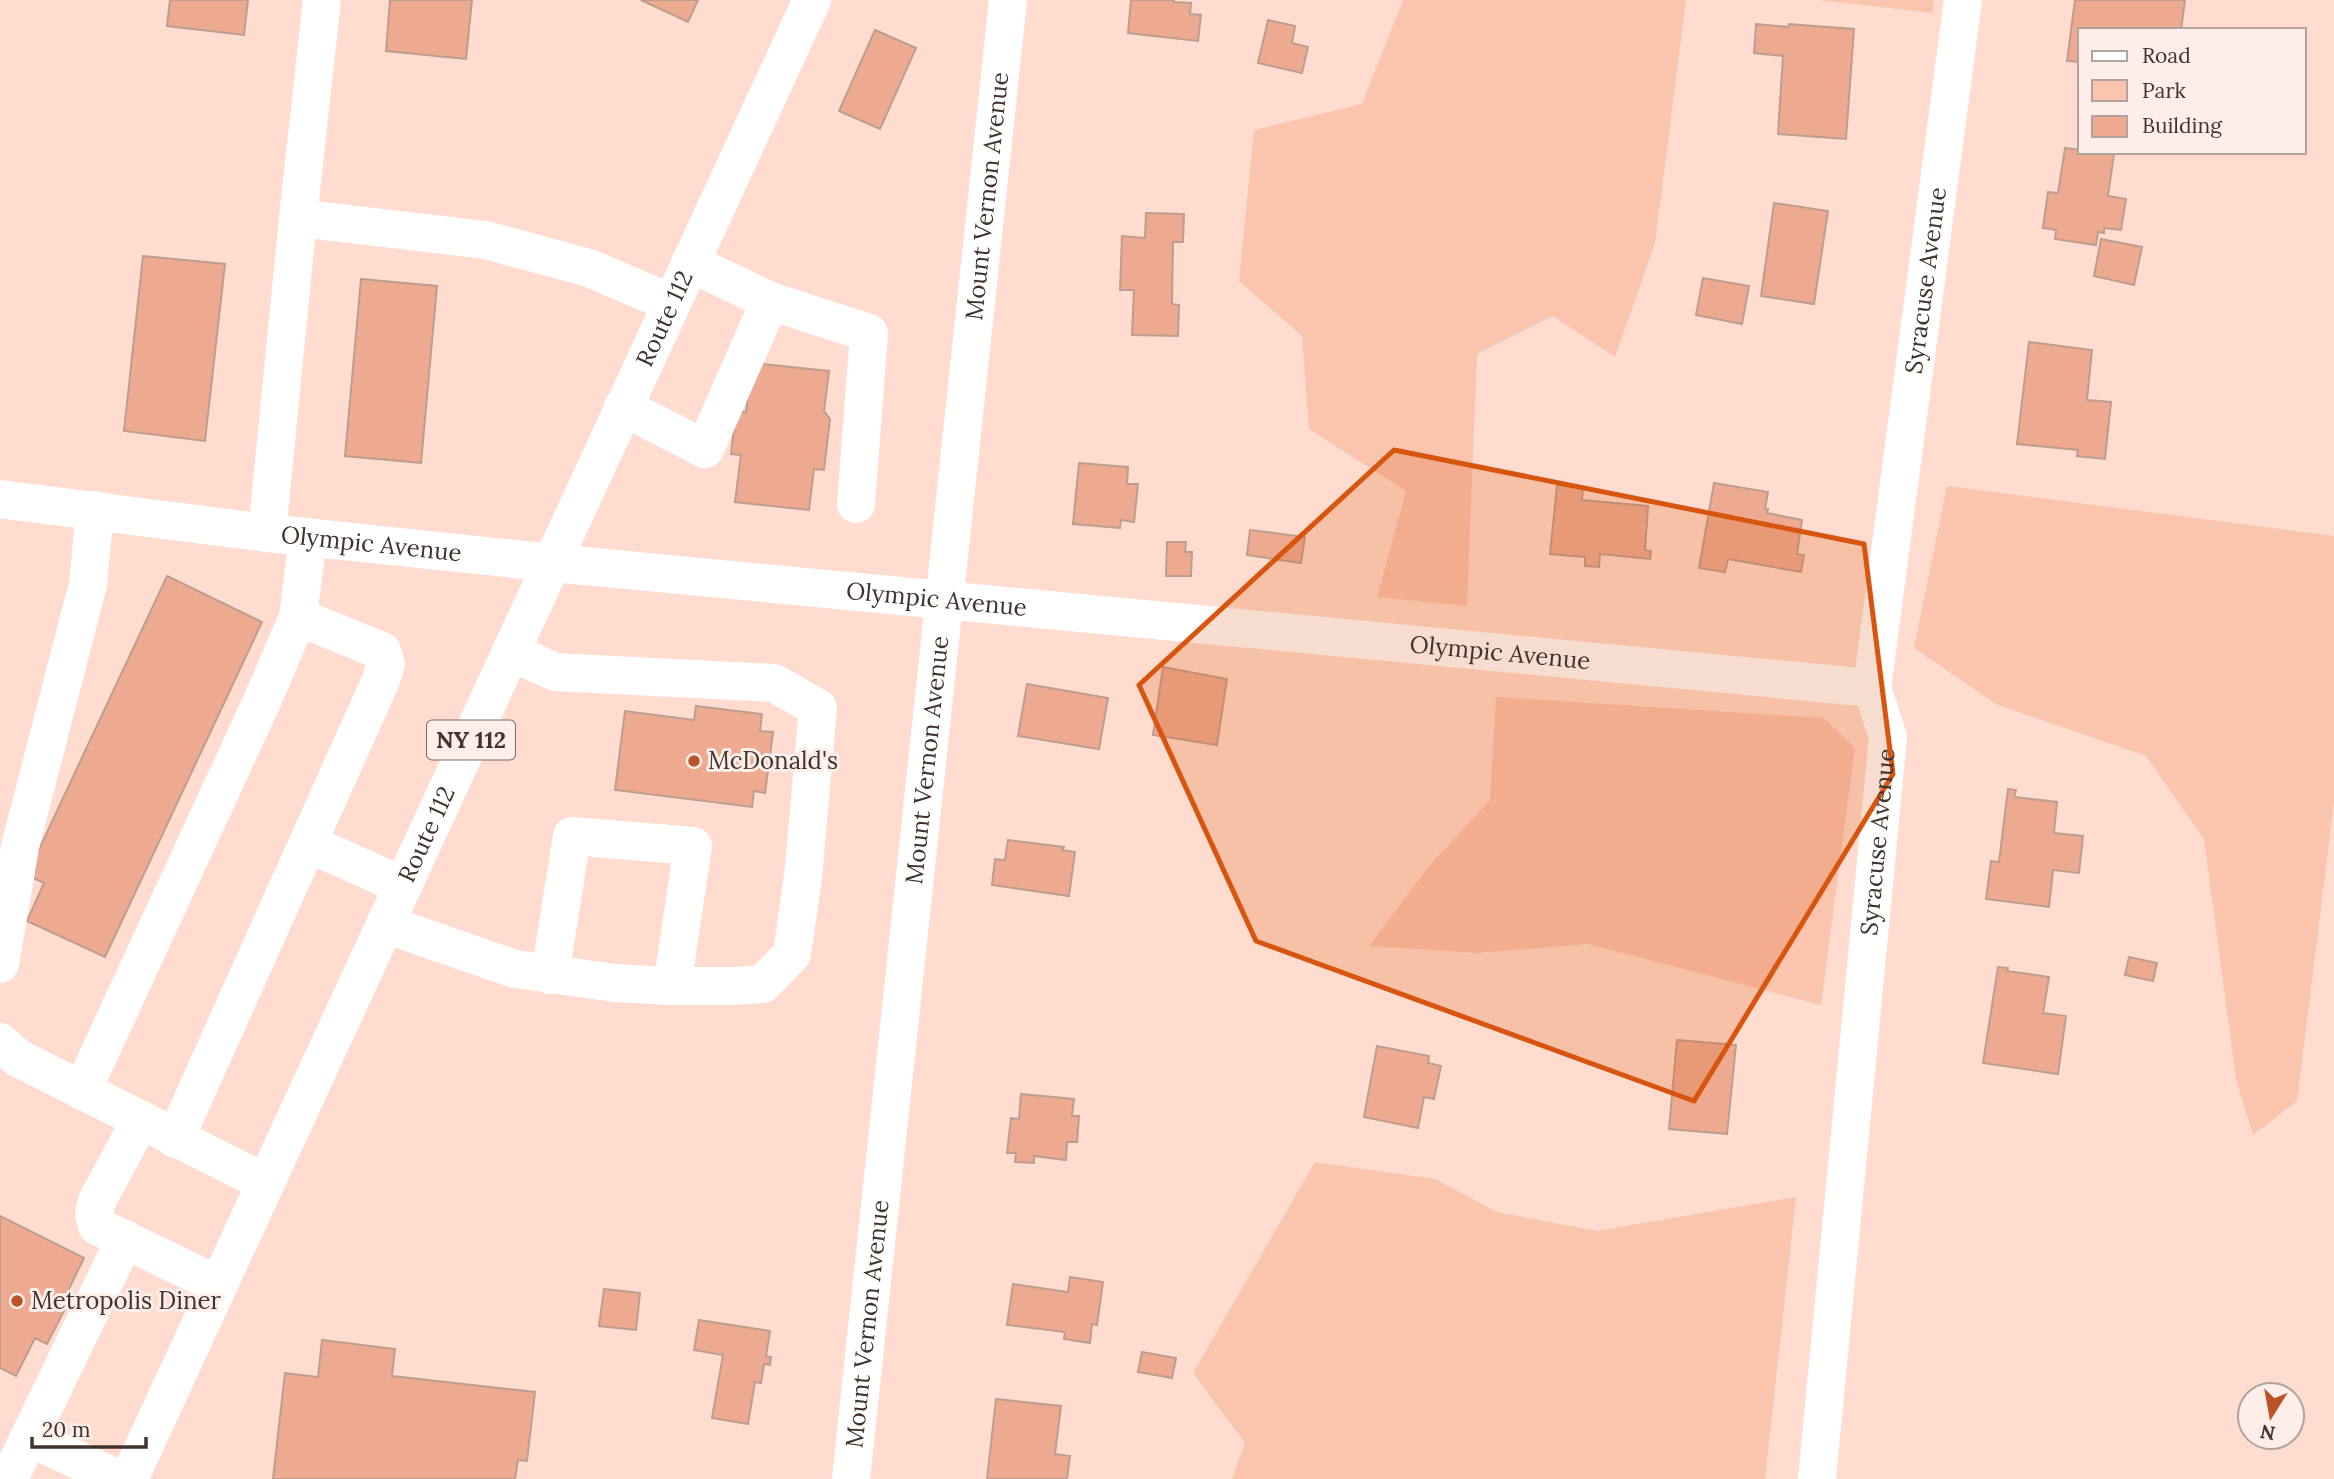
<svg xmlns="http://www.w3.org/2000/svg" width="2334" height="1479" viewBox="0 0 2334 1479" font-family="Lora,serif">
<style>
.green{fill:#fbc4ae}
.building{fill:#edaa90;stroke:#bd9d90;stroke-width:2}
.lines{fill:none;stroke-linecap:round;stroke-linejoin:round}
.minor{stroke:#fff;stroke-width:38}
.major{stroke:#fff;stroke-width:38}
.marked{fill:#d7550f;fill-opacity:0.2;stroke:#d7550f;stroke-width:5;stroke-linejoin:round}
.poi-dot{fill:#ba5427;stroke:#fdeee9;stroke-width:2.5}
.labels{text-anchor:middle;stroke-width:6;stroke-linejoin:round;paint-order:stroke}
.shield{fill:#fdeee9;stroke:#796b65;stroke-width:2}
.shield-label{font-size:23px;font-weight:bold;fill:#40332d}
.street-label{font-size:24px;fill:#40332d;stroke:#fdeee9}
.poi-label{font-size:24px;fill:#40332d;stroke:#fdeee9;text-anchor:start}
</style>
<rect width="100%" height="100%" fill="#ffdccf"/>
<g class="green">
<path d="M1403 0H1686L1655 243 1615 357 1553 316 1477 354 1467 606 1377 597 1406 491 1309 429 1302 336 1239 281 1254 130 1362 104Z"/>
<path d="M1818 0H1934L1933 13Z"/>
<path d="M1947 486 2334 536V803L2297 1101 2253 1135 2236 1079 2204 839 2146 756 1996 704 1914 648Z"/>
<path d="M1496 697 1824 718 1855 748 1821 1005 1588 944 1477 953 1369 946 1429 866 1490 800Z"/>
<path d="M1315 1162 1435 1179 1497 1212 1597 1231 1796 1197 1765 1479H1232L1245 1443 1193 1373Z"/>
</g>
<g class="building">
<path d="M170 0H248L244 35 167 26Z"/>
<path d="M390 0H472L466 59 386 51Z"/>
<path d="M641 0H698L688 22Z"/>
<path d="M1131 0H1174V2L1191 3 1190 14 1201 15 1198 41 1128 33Z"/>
<path d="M2075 0H2185L2181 30H2080V62L2067 61Z"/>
<path d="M1268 20 1295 26 1292 43 1308 47 1302 73 1258 63Z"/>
<path d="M1756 24 1789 27V24L1854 29 1846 139 1778 134 1783 56 1754 53Z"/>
<path d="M875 30 916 48 880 129 839 111Z"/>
<path d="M2065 148 2080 150V152L2114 154 2108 196 2126 199 2121 230 2104 228V233L2098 232 2096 245 2055 239 2056 230 2043 228 2048 192 2058 193Z"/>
<path d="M1774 203 1828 211 1814 304 1761 296Z"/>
<path d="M1146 213 1184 214 1183 242H1173L1172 304 1179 305 1178 336 1132 335 1134 290H1120L1122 236 1145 238Z"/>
<path d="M2101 239 2142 247 2134 285 2094 276Z"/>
<path d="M143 256 225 264 205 441 124 431Z"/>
<path d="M1703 278 1749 286 1742 324 1696 315Z"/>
<path d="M361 279 437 286 421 463 345 456Z"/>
<path d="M2029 342 2092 350 2087 400 2111 402 2105 459 2077 456 2078 450 2017 444Z"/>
<path d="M752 363 829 371 824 411 830 419 824 470 814 469 809 510 735 502 741 455 731 454 736 411 746 412Z"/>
<path d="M1079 463 1128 467 1127 484H1138L1134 522 1121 520 1120 528 1073 524Z"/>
<path d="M1714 483 1768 492 1765 509H1768L1767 513 1802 520 1797 554 1804 555 1801 572 1728 559 1725 572 1699 568Z"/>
<path d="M1557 485 1583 488 1582 500 1648 506 1645 550 1651 551 1650 559 1600 554 1599 567 1585 566V557L1550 554Z"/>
<path d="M1250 530 1305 537 1301 563 1247 555Z"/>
<path d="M1167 542H1186L1185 552H1192L1191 576H1166Z"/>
<path d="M167 576 262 622 105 957 27 921 44 883 27 875Z"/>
<path d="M1163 667 1227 679 1217 745 1153 735Z"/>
<path d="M1027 684 1108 698 1099 749 1018 736Z"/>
<path d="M696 706 762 714 760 731 773 732 765 793 754 791 752 807 615 790 625 711 694 720Z"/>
<path d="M2008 789 2016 790 2014 797 2057 802 2054 833 2083 836 2079 873 2053 870 2049 907 1986 899 1991 861 1999 862Z"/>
<path d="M1008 840 1064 847 1062 850 1075 852 1069 896 992 885 995 859 1005 860Z"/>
<path d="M2129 957 2157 963 2153 981 2125 975Z"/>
<path d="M1998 967 2008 968 2007 971 2049 977 2043 1013 2066 1016 2058 1074 1983 1063Z"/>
<path d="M1677 1040 1736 1045 1727 1134 1669 1129Z"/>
<path d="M1377 1046 1429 1056 1428 1063 1441 1066 1434 1099 1424 1097 1418 1128 1364 1117Z"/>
<path d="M1021 1094 1074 1099 1072 1116H1079L1077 1142H1067L1066 1160 1034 1156V1163L1015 1162 1016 1153H1007L1011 1118 1019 1119Z"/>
<path d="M0 1216 84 1258 61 1305 66 1307 47 1344 35 1338 16 1376 0 1368Z"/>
<path d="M1070 1277 1103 1282 1097 1325 1092 1324 1090 1343 1064 1339 1065 1332 1007 1325 1013 1284 1068 1292Z"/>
<path d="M604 1289 640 1293 636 1330 599 1326Z"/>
<path d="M699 1320 770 1331 766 1356 771 1357 770 1365 764 1364 761 1383 755 1382 748 1424 712 1418 723 1355 694 1350Z"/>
<path d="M322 1340 395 1349 392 1376 535 1392 527 1461 518 1460 515 1479H273L285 1373 318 1377Z"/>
<path d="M1142 1352 1176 1358 1172 1378 1138 1372Z"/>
<path d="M996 1399 1061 1406 1055 1454 1070 1456 1067 1479H987Z"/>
</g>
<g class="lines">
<g class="minor">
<path d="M298 218 322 0"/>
<path d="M770 301 869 333 856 504"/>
<path d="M623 407 705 449 770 301 690 263"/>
<path id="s1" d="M0 499 267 533 553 563 1872 688"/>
<path d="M267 533 298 218 486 240 589 268 671 303"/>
<path d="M308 843 403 886"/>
<path d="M385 924 515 969 615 983 672 986H735L763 984 792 954 803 877 818 708 774 683 555 672 511 652"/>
<path d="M0 964 20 847 88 584 95 510"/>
<path d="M550 975 572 836 693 846 672 986"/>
<path d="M0 1042 18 1058 266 1183"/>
<path d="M82 1091 263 699 298 617 308 537"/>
<path d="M140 1121 97 1201 94 1214 97 1226 218 1285"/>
<path d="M175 1139 381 680 386 664 382 651 298 617"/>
<path d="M29 1437 118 1479"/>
<path d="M9 1479 125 1239"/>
<path id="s2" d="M851 1479 1008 0"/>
<path id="s3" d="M1817 1479 1888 737 1872 688 1963 0"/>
</g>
<path class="major" id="s4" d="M129 1479 812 0"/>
</g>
<path class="marked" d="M1394 450 1864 544 1893 774 1694 1101 1256 941 1139 685Z"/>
<g class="poi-dot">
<circle cx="694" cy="761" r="7"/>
<circle cx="17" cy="1301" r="7"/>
</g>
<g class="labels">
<rect class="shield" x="427" y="720.5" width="88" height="39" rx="5"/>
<g class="shield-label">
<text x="471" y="748">NY 112</text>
</g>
<g class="street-label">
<text dy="8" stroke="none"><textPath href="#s2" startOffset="1290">Mount Vernon Avenue</textPath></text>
<text dy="8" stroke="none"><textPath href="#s3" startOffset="1208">Syracuse Avenue</textPath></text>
<text dy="8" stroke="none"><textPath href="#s4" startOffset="1278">Route 112</textPath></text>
<text dy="8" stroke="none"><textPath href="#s1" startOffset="374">Olympic Avenue</textPath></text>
<text dy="8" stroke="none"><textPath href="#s1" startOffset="942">Olympic Avenue</textPath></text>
<text dy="8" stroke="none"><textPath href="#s1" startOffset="1508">Olympic Avenue</textPath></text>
<text dy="8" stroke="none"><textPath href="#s2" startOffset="723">Mount Vernon Avenue</textPath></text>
<text dy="8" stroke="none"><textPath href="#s4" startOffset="710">Route 112</textPath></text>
<text dy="8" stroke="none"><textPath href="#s3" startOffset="640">Syracuse Avenue</textPath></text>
<text dy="8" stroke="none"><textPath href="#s2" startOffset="156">Mount Vernon Avenue</textPath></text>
</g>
<g class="poi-label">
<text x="708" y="769">McDonald's</text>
<text x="31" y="1309">Metropolis Diner</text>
</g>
</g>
<rect x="2078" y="28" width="228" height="126" fill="#fdeee9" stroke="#b1a39e" stroke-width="2"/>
<rect x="2092" y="51" width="35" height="10" fill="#ffffff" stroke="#b1a39e" stroke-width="2"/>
<text x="2142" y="63" font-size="21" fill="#40332d">Road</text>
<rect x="2092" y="80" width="35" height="21" fill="#fbc4ae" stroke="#b1a39e" stroke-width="2"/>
<text x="2142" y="98" font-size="21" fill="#40332d">Park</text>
<rect x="2092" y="116" width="35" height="21" fill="#edaa90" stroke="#b1a39e" stroke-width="2"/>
<text x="2142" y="133" font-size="21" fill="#40332d">Building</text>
<g transform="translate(2271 1416) rotate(191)"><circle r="33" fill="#fdeee9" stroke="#b1a39e" stroke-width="2"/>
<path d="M0-5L12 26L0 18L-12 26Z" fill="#ba5427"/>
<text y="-10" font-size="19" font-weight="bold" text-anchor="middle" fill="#40332d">N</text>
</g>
<path d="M32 1437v10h114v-10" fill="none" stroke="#40332d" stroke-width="3.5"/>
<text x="42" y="1437" font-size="21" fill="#40332d" stroke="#fdeee9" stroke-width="5" paint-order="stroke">20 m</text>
</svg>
